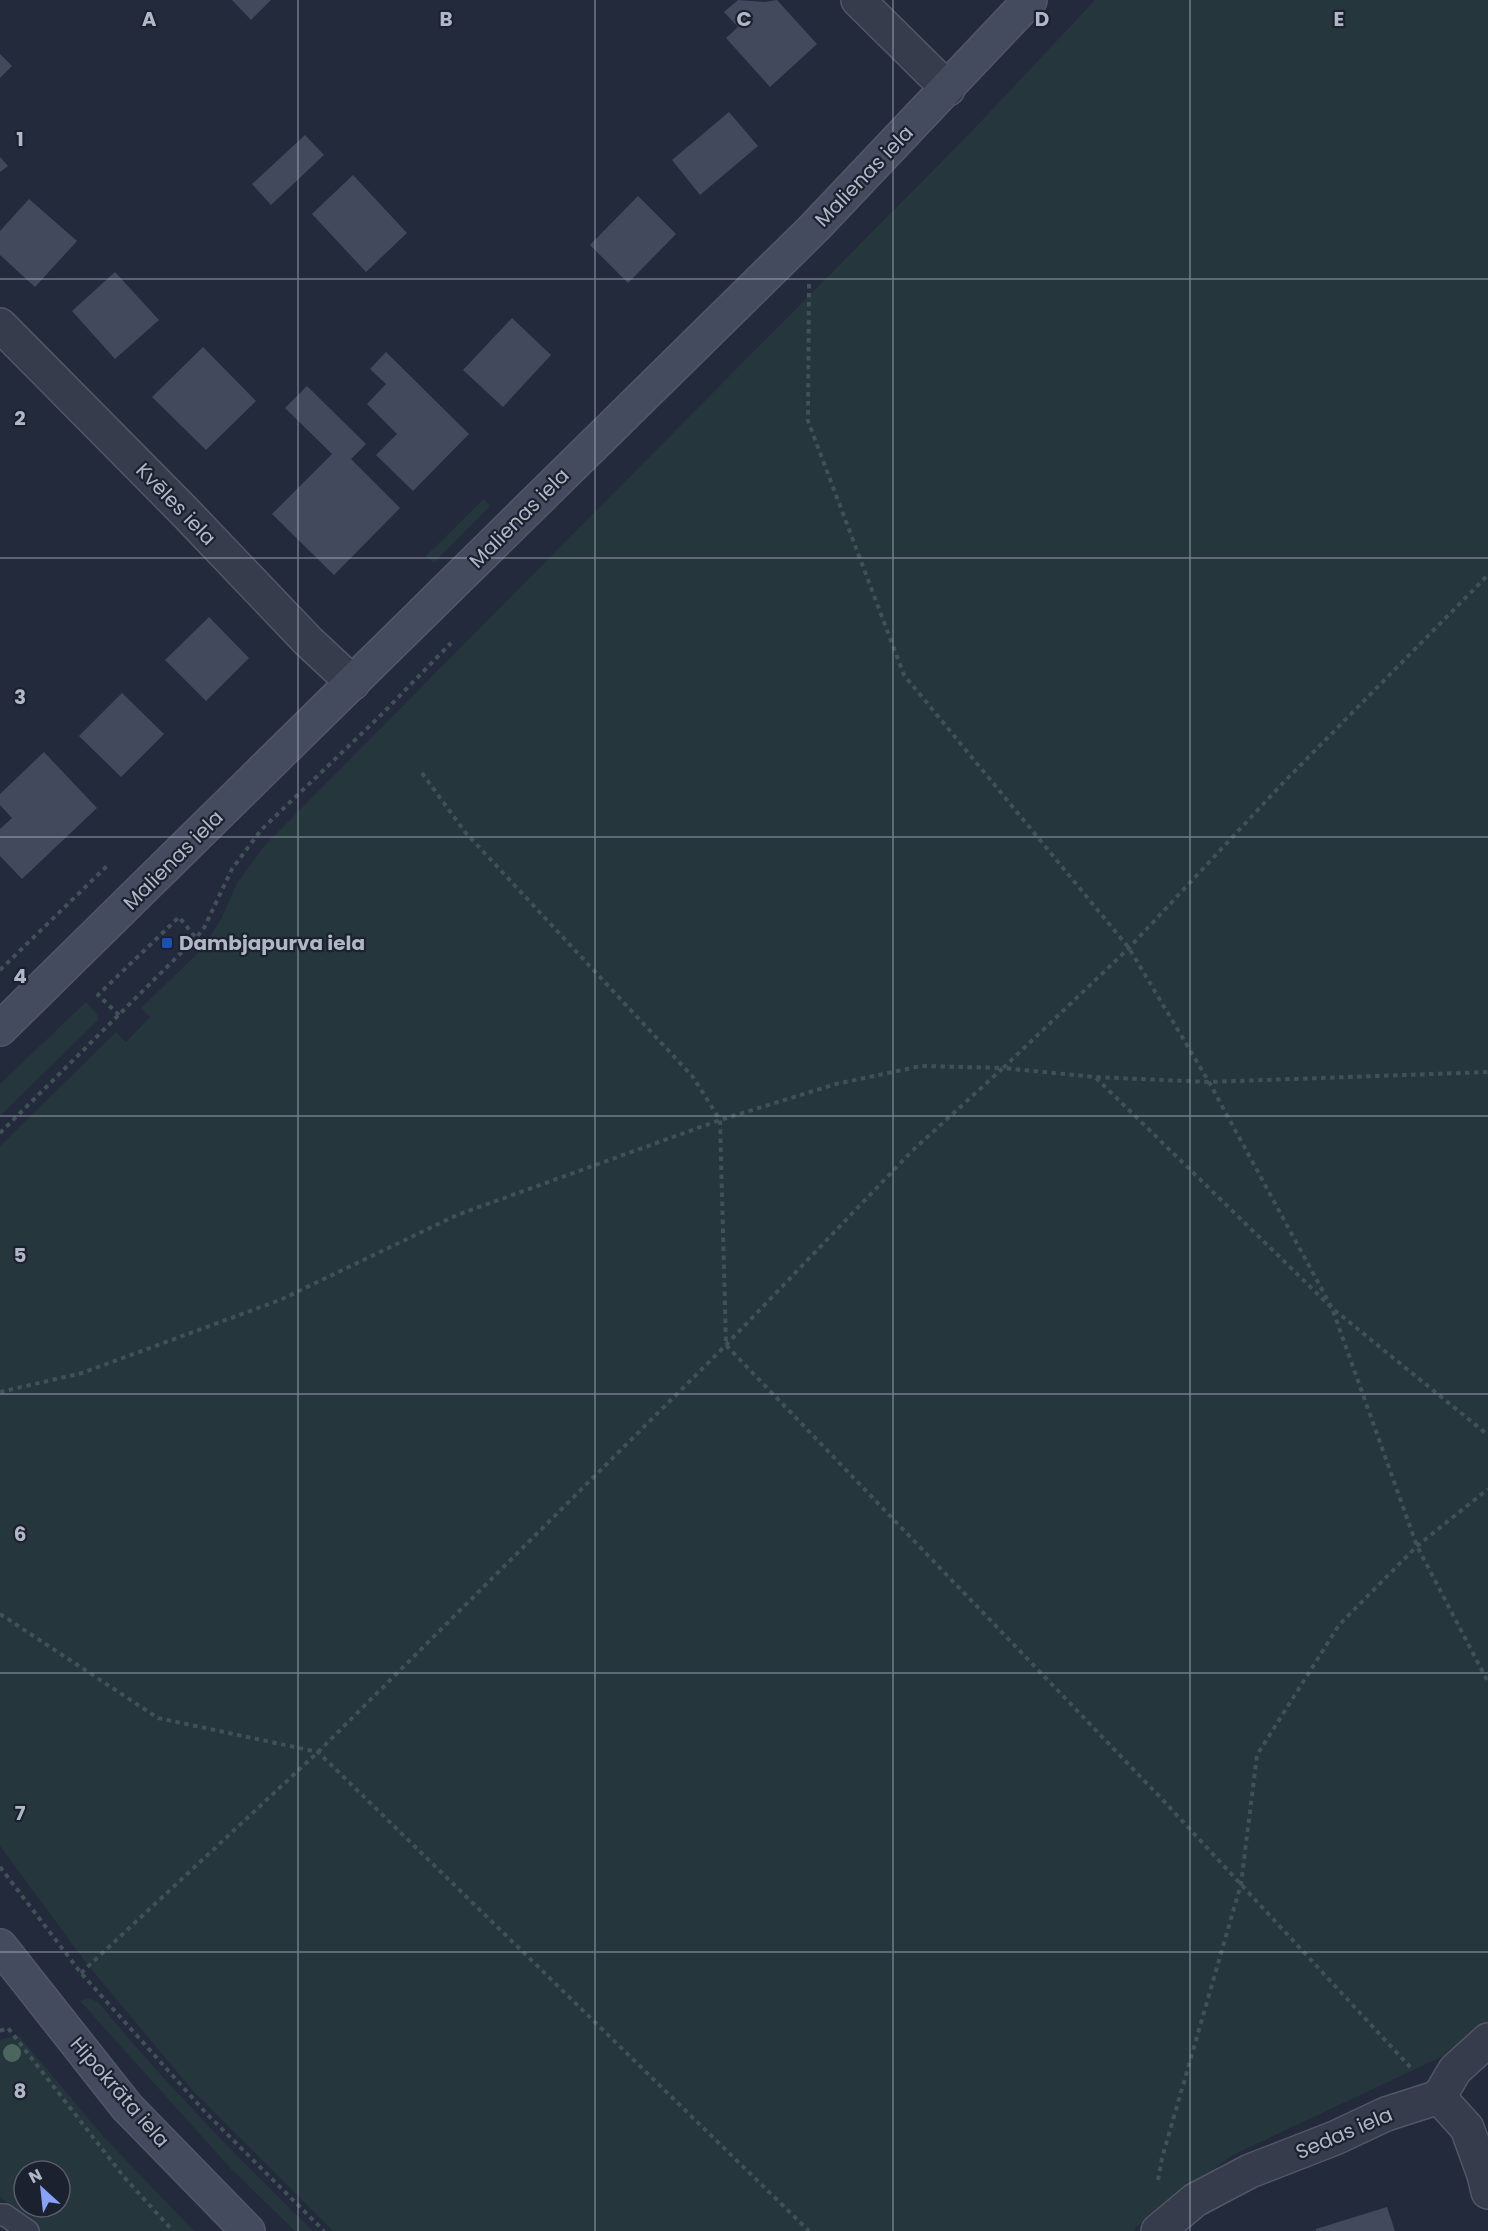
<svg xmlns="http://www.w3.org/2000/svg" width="1488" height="2231" viewBox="0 0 1488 2231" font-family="Poppins,sans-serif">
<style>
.green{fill:#25363c;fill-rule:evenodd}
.building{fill:#42495d}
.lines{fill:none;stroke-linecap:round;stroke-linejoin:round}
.lane-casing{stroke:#525767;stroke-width:24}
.street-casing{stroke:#525767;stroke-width:36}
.secondary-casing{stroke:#525767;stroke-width:36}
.path{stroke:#405257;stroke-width:4;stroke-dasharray:4.5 4.5;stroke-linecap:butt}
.lane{stroke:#373c4c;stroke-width:21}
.street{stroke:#373c4c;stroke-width:33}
.secondary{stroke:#454b5f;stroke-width:33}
.tree{fill:#4a665e}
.grid{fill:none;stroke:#b2b7c7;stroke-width:1.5;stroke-opacity:0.55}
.transit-dot{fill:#1a4fb4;stroke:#1c2130;stroke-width:2}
.labels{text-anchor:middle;stroke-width:4.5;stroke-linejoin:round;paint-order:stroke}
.street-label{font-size:20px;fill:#b2b7c7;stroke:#1c2130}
.poi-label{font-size:20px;font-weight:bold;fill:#b2b7c7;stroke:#1c2130;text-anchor:start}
.grid-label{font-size:20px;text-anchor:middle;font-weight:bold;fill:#b2b7c7;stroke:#1c2130;stroke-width:4.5;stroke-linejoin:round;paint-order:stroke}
</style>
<rect width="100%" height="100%" fill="#232a3b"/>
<g class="green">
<path d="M1095 0H1488V2030L1456 2050 1233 2155 1136 2227 1134 2231H333L193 2091 87 1964 0 1846V1146L116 1032 126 1042 150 1017 141 1008 194 957 206 943 222 917 237 883 265 845 970 133Z"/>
<path d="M484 499 490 506 434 563 426 556Z"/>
<path d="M86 1002 97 1014 98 1020 0 1116V1084Z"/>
<path d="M89 1998 98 2002C165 2083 238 2158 313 2231H295L232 2170 80 2001Z"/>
<path d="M18 2035 104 2137 194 2231H32L0 2196V2040ZM24 2171H60V2207H24Z"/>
</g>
<g class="building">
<path d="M232 0H271L251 20Z"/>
<path d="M738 0 765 2 777 0 817 44 770 87 726 38 738 27 724 12Z"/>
<path d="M0 54 12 66 0 78Z"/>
<path d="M729 112 758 146 700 195 672 160Z"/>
<path d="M305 135 324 155 271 205 252 184Z"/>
<path d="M0 157 8 166 0 172Z"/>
<path d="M353 175 407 233 366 272 312 214Z"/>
<path d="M638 196 676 234 628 283 590 245Z"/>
<path d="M29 199 77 241 35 287 0 255V231Z"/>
<path d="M115 272 159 320 115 359 72 311Z"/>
<path d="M512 318 551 355 503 407 463 370Z"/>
<path d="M203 347 256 401 206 450 152 397Z"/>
<path d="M386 352 469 434 413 491 376 455 397 434 367 404 386 384 370 369Z"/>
<path d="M307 386 366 444 351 459 400 508 334 575 272 514 332 454 285 408Z"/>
<path d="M209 617 249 658 206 701 165 660Z"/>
<path d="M122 693 164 734 121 777 79 736Z"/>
<path d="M44 752 97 808 22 879 0 856V829L12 818 0 805V794Z"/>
<path d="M1387 2207 1395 2231H1316V2229Z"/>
</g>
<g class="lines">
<defs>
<path id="lane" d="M0 2215H5L28 2231"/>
<g id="street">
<path d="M858 0 948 89"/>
<path d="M0 325 184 511 308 641 353 683"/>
<path d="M1439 2097 1455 2070 1488 2040"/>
<path d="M1158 2231 1195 2200 1250 2171 1335 2138 1386 2114 1439 2097 1467 2128 1484 2175 1488 2192"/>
</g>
<g id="secondary">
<path d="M0 1029 815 227 1030 0"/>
<path d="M0 1946 127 2107 248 2231"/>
</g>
</defs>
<use href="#lane" class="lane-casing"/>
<use href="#street" class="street-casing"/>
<use href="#secondary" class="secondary-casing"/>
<g class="path">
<path d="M809 284 808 421 904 675 1129 948 1209 1082 1332 1308 1417 1546 1488 1682"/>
<path d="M422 773 465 832 693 1077 720 1120 726 1345 1161 1798 1411 2068"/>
<path d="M0 970 109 864"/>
<path d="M119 1015 98 995 179 917 196 938"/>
<path d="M1096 1078 1332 1308 1488 1435"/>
<path d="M0 1133 196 938 204 928 232 869 261 830 381 715 451 643"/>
<path d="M0 1392 82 1373 280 1300 457 1215 720 1120 836 1084 921 1066 1003 1068 1129 948 1282 784 1488 575"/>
<path d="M0 1614 158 1718 318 1752 809 2231"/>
<path d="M0 1867 81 1973 206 2113 324 2231"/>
<path d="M81 1973 318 1752 726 1345 912 1151 1003 1068 1095 1077 1209 1082 1488 1072"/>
<path d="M0 2031 8 2028 124 2177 173 2231"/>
<path d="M1158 2180 1162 2158 1241 1884 1257 1755 1339 1625 1417 1546 1488 1489"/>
</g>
<use href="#lane" class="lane"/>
<use href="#street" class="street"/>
<use href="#secondary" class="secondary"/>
</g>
<circle class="tree" cx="12" cy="2053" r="9"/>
<path class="grid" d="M298 0V2231M595 0V2231M893 0V2231M1190 0V2231M0 279H1488M0 558H1488M0 837H1488M0 1116H1488M0 1394H1488M0 1673H1488M0 1952H1488"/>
<rect class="transit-dot" x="161" y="937" width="12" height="12" rx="3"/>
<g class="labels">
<g class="street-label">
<text transform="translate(864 176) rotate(-46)" y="7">Malienas iela</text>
<text transform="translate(176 504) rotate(46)" y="7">Kvēles iela</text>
<text transform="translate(519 518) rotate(-45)" y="7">Malienas iela</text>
<text transform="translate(173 860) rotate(-45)" y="7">Malienas iela</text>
<text transform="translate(120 2092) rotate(49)" y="7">Hipokrāta iela</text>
<text transform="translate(1344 2133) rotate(-23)" y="7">Sedas iela</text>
</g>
<g class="poi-label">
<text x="179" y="950">Dambjapurva iela</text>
</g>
</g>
<g class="grid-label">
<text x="149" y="26">A</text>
<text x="446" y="26">B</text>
<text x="744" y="26">C</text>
<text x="1042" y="26">D</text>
<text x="1339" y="26">E</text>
<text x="20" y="146">1</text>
<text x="20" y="425">2</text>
<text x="20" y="704">3</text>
<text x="20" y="983">4</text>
<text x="20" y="1262">5</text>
<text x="20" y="1541">6</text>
<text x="20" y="1820">7</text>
<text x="20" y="2098">8</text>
</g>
<g transform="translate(42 2189) rotate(333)"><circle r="28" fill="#1c2130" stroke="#585d6c" stroke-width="1.5"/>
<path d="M0-4.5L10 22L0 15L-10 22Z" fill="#87a2f7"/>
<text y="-9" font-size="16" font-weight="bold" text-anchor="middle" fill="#b2b7c7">N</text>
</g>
</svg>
